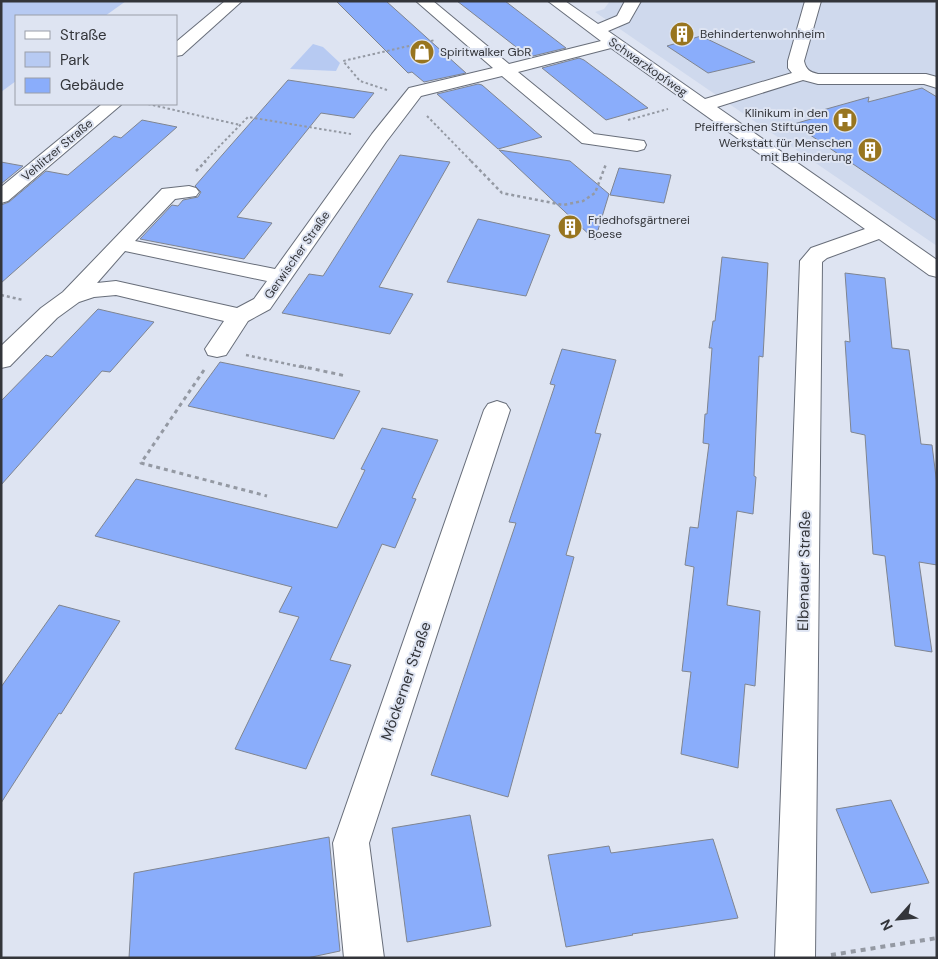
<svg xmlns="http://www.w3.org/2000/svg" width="938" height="959" viewBox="0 0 938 959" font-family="'DM Sans',sans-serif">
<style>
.built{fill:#cfd9ed}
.green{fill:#b7caf2}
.building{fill:#8aadfb;stroke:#7f8591}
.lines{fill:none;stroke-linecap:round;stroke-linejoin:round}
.minor-casing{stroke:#686e7a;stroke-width:2}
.path-far3{stroke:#9499a3;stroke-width:2;stroke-dasharray:2.5 2.5;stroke-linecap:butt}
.path-far2{stroke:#9499a3;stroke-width:2.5;stroke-dasharray:3 3;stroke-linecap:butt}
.path-far1{stroke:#9499a3;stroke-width:3;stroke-dasharray:4 4;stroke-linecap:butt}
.path{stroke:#9499a3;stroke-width:4;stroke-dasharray:5 5;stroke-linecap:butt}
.minor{fill:#fff;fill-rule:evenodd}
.labels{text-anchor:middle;stroke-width:4;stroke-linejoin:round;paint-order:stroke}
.far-poi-label{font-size:12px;fill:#33353a;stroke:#dee4f2;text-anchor:start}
.far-street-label{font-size:12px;fill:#33353a;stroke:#dee4f2}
.street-label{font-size:15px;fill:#33353a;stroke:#dee4f2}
</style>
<rect width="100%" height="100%" fill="#dee4f2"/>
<path class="built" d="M610 1H937V246L595 12 604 9Z"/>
<g class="green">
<path d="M1 1H126L105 16H16V81L1 92Z"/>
<path d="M313 44 323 47 340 63 336 71 290 69Z"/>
</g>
<g class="building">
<path d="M336 1H386L466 73 424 82 412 72 408 73Z"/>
<path d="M457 1H505L566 48 529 57Z"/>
<path d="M701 36 755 62 708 73 667 46Z"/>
<path d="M579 58 584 60 648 108 606 120 542 68Z"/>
<path d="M288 80 374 93 354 118 321 113 237 217 272 223 244 259 140 239 172 205 178 206 183 200 198 197 201 192 195 186Z"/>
<path d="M478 84 482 85 542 137 498 149 437 94Z"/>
<path d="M922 88 937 97V221L794 124 828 114 823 110 869 97 868 102Z"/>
<path d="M142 120 177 127 1 283V205L9 202 46 171 68 175 114 136 121 138Z"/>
<path d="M499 150 570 161 609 194 595 240Z"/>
<path d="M400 155 450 162 379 287 413 294 390 334 282 313 309 274 323 276Z"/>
<path d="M1 162 23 166 1 184Z"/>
<path d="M619 168 671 175 664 203 610 195Z"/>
<path d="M478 219 550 235 526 296 447 282Z"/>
<path d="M722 257 768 263 763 357 759 356 754 476 756 477 753 514 737 511 727 605 760 611 755 686 745 684 738 768 681 754 691 672 682 671 694 567 685 565 690 527 698 528 709 444 703 443 705 414H707L712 348H709L713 321H715Z"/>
<path d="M845 273 885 278 892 348 909 350 921 444 932 445 937 485V565L919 562 932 652 895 646 885 556 873 554 865 435 851 432 845 341 850 342Z"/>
<path d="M98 309 154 322 110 372 102 371 1 485V401L46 355 52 357Z"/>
<path d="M562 349 616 360 595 433 601 434 566 555 574 557 508 797 431 775 516 523 509 522 555 385 550 384Z"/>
<path d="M220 362 308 380 360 391 334 439 188 406Z"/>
<path d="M382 428 438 440 412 498 416 499 395 548 382 544 330 660 351 665 306 769 235 749 299 617 279 612 292 587 95 536 136 479 337 528 365 470 361 469Z"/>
<path d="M59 605 120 621 61 714 59 713 1 803V687Z"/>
<path d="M891 800 929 883 871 893 836 809Z"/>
<path d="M470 815 491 926 407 942 392 828Z"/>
<path d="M329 837 340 951 307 958H129L134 873Z"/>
<path d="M713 839 738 918 632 934 633 935 566 947 548 855 609 846 611 853Z"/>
</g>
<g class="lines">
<defs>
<g id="minor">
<path d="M225 1H242L182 55 176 56V42Z"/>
<path d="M416 1H433L509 64 601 41 548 1H565L598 24 617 16 625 1H641L629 22 608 31 705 99 792 73 788 68V61L805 1H821L804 61C806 70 810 72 818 74H926L937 77V88L924 84H818L803 80 717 107 937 260V277L929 275 879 239 827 258 822 262 815 958H775L800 261 811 248 865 229 611 48 518 72 594 134 644 141 646 145 644 149 637 151 582 143 502 76 421 96 386 142 270 309 248 321 226 355 217 357 208 355 205 349 224 321 116 295 94 297 79 302 57 318 10 366 1 368V346L41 308 63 292 162 189 189 186 196 188 199 192 196 196 175 199 135 241 275 269 372 134 409 88 493 68ZM125 251 267 281 254 299 237 308 116 281 97 283Z"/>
<path d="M102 104H122L8 201 1 203V187Z"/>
<path d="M497 401 506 404 510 410 369 843 384 958H344L333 843 484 410 488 404Z"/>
</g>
</defs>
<use href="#minor" class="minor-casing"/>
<g class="path-far3">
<path d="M387 90 360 81 343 61 435 40"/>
<path d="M148 104 240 125"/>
<path d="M427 116 472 162"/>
<path d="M628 120 668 109"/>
<path d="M204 162 248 117 351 134"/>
</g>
<g class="path-far2">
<path d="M471 161 502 193 563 205 583 201 595 193 606 164"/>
<path d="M196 171 206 161"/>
<path d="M1 295 23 300"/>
<path d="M246 355 306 368"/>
</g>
<g class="path-far1">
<path d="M300 366 346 376"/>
<path d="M204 370 141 463 267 496"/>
</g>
<path class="path" d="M831 955 937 938"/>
<use href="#minor" class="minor"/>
</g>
<defs>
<symbol id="building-disc" viewBox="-11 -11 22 22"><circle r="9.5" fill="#98751f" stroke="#dee4f2"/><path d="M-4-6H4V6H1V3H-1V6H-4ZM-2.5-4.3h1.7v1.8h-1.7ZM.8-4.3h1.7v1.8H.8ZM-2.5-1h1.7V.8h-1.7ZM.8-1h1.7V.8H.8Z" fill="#fff"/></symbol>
<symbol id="shop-disc" viewBox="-11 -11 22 22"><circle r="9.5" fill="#98751f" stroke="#dee4f2"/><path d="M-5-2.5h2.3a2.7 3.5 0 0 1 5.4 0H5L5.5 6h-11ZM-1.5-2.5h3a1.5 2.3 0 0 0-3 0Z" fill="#fff"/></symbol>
<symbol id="hospital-disc" viewBox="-11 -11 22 22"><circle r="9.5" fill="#98751f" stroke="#dee4f2"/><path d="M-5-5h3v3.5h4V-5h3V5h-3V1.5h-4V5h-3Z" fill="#fff"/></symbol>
</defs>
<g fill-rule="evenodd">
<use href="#building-disc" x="668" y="20" width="28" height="28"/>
<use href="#shop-disc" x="408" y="38" width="28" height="28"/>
<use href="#hospital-disc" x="831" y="106" width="28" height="28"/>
<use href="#building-disc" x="856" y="136" width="28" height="28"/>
<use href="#building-disc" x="556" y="213" width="28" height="28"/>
</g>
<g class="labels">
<g class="far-poi-label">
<text x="700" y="38">Behindertenwohnheim</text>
<text x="440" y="56">Spiritwalker GbR</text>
<text x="828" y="117" text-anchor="end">Klinikum in den<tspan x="828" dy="14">Pfeifferschen Stiftungen</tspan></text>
<text x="852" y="147" text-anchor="end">Werkstatt für Menschen<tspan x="852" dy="14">mit Behinderung</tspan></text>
<text x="588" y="224">Friedhofsgärtnerei<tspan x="588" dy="14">Boese</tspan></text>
</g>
<g class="far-street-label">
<text transform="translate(648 67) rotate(35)" y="4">Schwarzkopfweg</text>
<text transform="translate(57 150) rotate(-40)" y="4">Vehlitzer Straße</text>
<text transform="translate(297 255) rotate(-55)" y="4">Gerwischer Straße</text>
</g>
<g class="street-label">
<text transform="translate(804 571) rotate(-89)" y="5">Elbenauer Straße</text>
<text transform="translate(406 681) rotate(-71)" y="5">Möckerner Straße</text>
</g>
</g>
<rect width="938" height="959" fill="none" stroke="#33353a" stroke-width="5"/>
<rect x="15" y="15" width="162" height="90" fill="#dee4f2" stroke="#9a9ea8"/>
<rect x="25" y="31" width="25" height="8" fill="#ffffff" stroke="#9a9ea8"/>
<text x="60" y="40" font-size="15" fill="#33353a">Straße</text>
<rect x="25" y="52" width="25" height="15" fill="#b7caf2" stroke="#9a9ea8"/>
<text x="60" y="65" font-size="15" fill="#33353a">Park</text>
<rect x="25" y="78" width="25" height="15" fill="#8aadfb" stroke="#9a9ea8"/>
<text x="60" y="90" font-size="15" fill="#33353a">Gebäude</text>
<g transform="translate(898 919) rotate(243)" stroke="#dee4f2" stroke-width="4" paint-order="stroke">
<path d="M0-4L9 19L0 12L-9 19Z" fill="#33353a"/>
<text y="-8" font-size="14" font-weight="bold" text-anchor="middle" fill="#33353a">N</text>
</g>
</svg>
